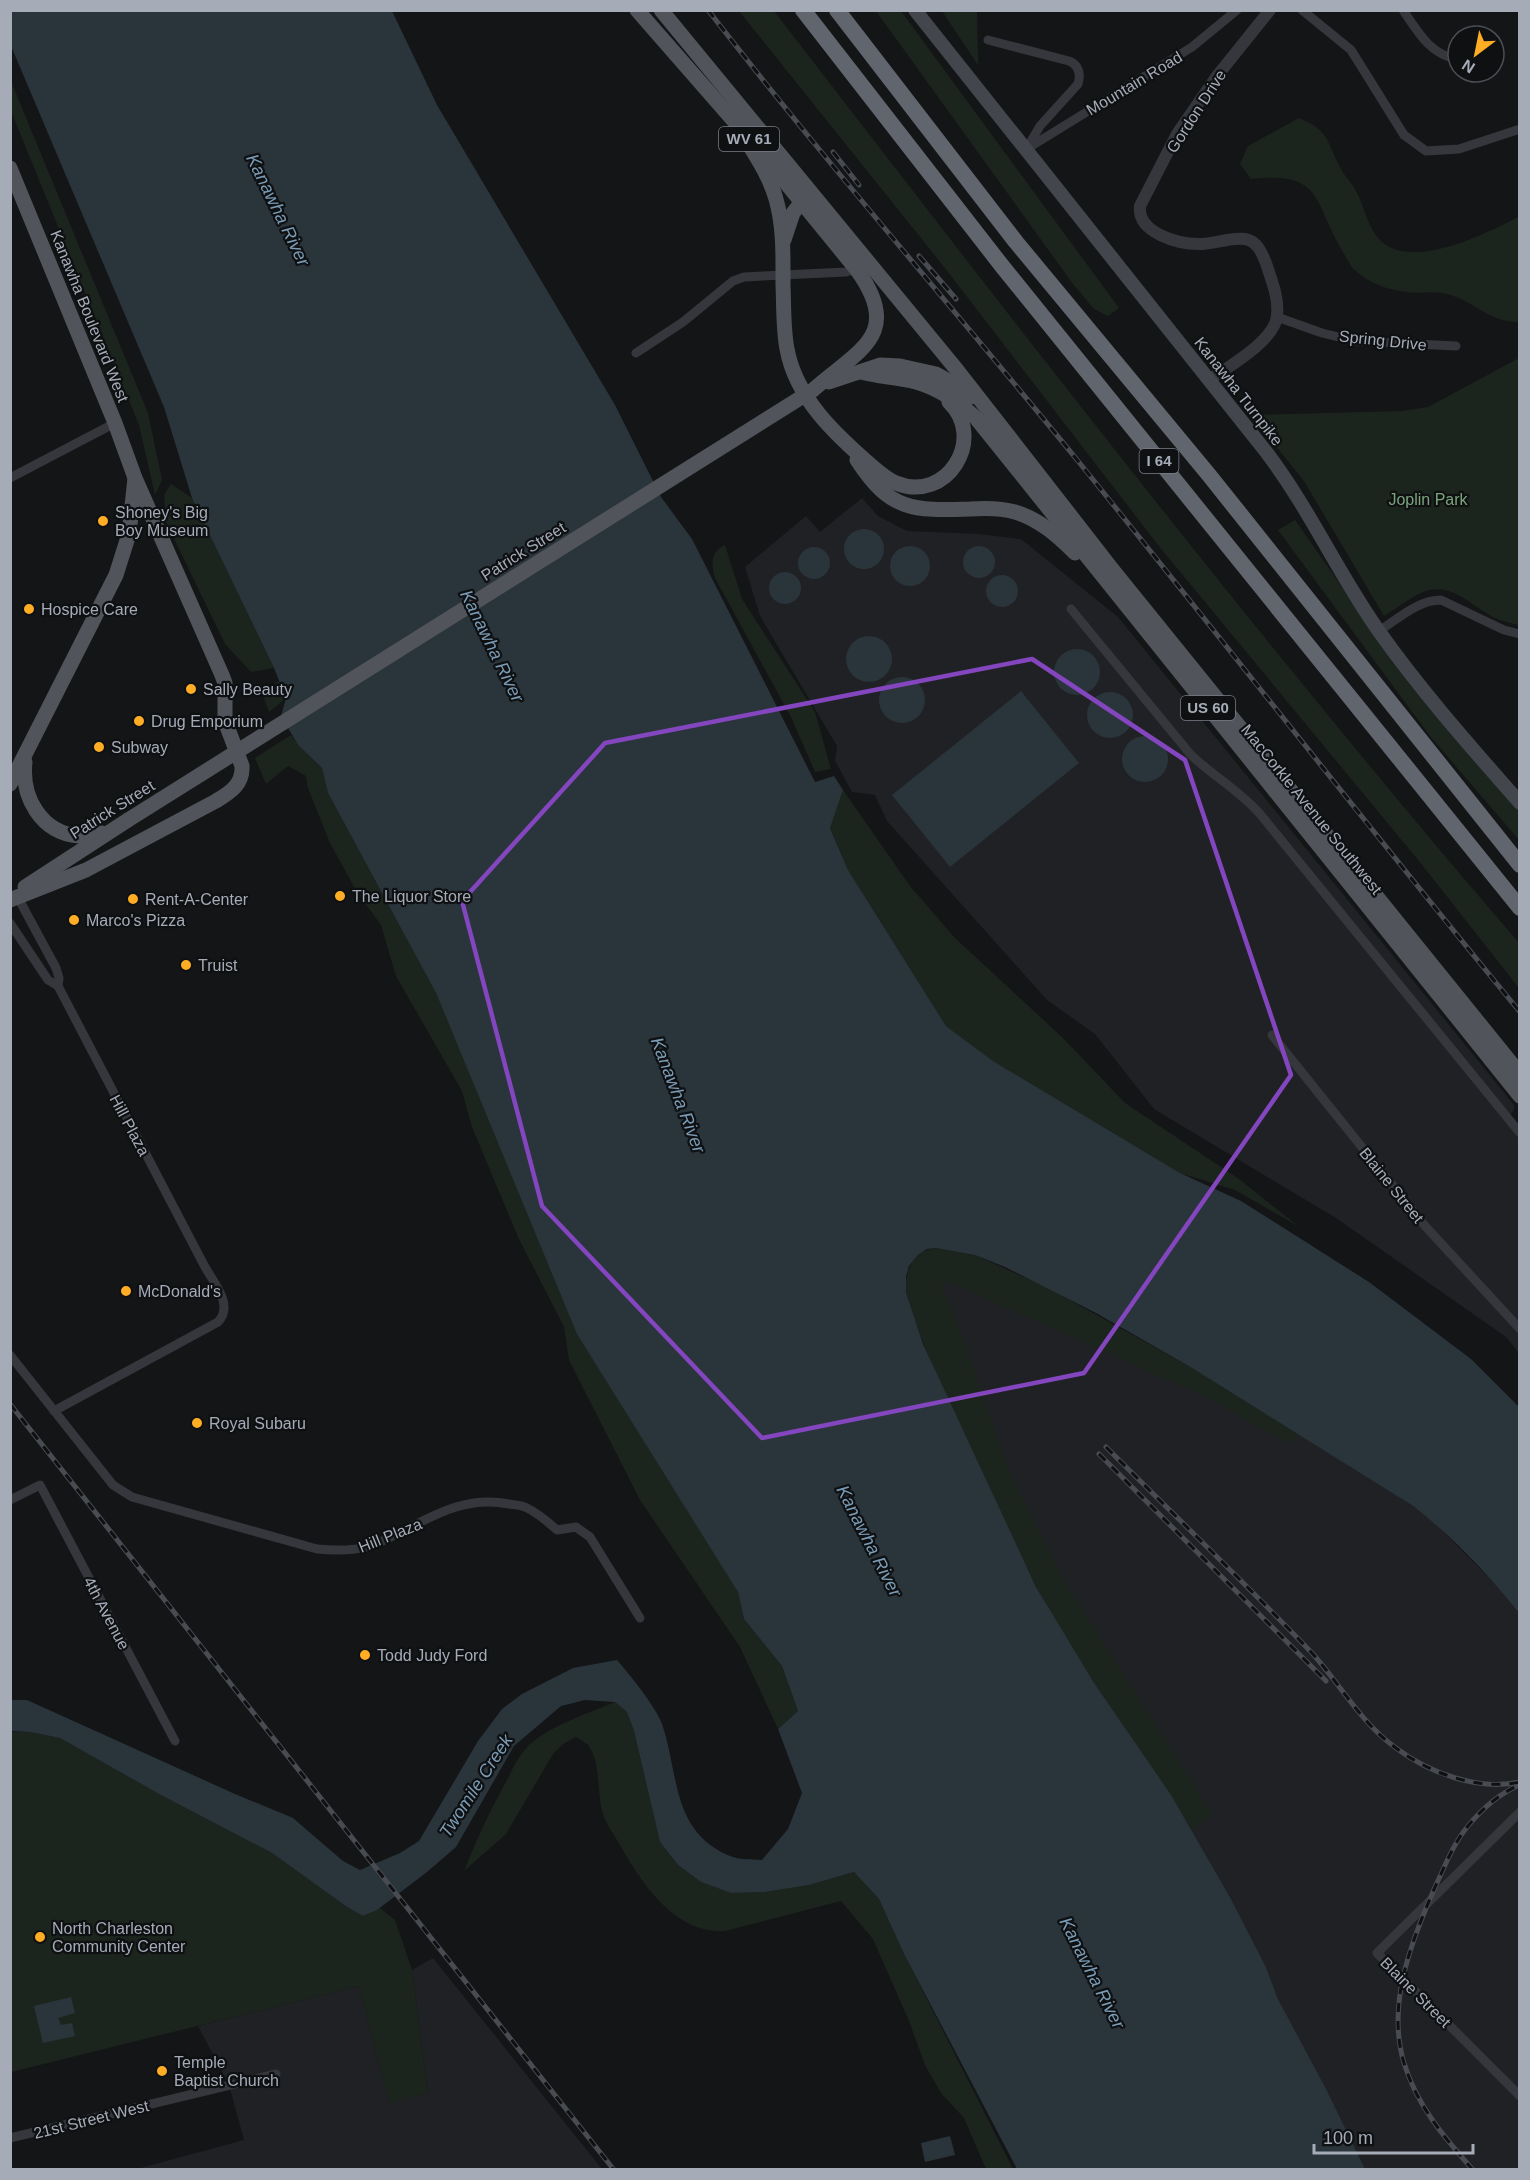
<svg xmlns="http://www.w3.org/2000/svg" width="1530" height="2180" viewBox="0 0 1530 2180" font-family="Arial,sans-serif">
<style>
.built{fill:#202124}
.green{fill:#1c251d}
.water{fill:#2a343b}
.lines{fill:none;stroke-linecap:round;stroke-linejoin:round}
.minor{stroke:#35373c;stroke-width:9}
.tertiary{stroke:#35373c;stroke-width:12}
.secondary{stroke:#43464c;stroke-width:14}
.primary{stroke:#51545b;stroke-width:15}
.motorway{stroke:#61656d;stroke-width:16}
.rail-casing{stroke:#484b51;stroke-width:5}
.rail{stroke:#0f1012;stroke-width:3;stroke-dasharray:9;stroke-linecap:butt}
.primary-bridge{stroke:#51545b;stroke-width:15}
.marked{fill:none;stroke:#8346be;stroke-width:4.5;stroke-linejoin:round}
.poi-dot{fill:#ffad24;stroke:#0f1012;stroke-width:2}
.labels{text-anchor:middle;stroke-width:4.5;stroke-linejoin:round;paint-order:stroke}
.shield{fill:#0f1012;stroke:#787d86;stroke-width:1.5}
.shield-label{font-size:15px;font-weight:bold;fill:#a5acb8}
.street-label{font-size:16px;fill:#a5acb8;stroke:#0f1012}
.park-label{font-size:16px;fill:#7ba47c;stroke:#0f1012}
.poi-label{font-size:16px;fill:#a5acb8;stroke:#0f1012;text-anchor:start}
.water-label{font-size:18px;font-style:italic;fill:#7a9cb6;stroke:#0f1012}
</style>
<rect width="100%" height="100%" fill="#141517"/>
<g class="built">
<path d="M862 498 878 516 907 531 979 534 1021 539 1118 617 1514 1105V1110L1508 1117 1519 1129V1353L1506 1337 1336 1218 1154 1109 1095 1034 1047 1000 887 821 875 795 852 792 835 761 837 746 760 616 745 567 806 516 820 532Z"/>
<path d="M918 1255 1289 1428 1413 1506 1434 1522 1500 1589 1519 1613V2169H1365L1278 1999 1266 1967 1230 1897 983 1473 936 1374Z"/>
<path d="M433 1958 602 2169 133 2170 244 2140 229 2085 198 2026 359 1986 389 2102 428 2093 412 1970Z"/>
</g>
<g class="green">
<path d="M739 11H774C1017 326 1260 642 1519 943V988L1423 866 1158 545 941 263Z"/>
<path d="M876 11H901L1119 308 1108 316 1094 309 1073 284Z"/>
<path d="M942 11H977L978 65Z"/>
<path d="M10 79 148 413 162 480 155 495 139 425 11 111Z"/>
<path d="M1299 118C1331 131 1326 142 1341 169 1345 177 1352 183 1356 191 1365 208 1367 227 1381 241 1413 271 1486 233 1519 217V322C1489 323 1471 298 1443 293 1431 291 1418 294 1406 292 1389 290 1368 283 1356 271 1350 267 1347 258 1343 252 1313 202 1324 171 1251 179L1240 164 1248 146Z"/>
<path d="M1519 358V625C1510 623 1501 621 1493 617 1472 606 1455 585 1429 590 1416 593 1396 609 1384 616L1304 481 1251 415 1402 411 1428 407Z"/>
<path d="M171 484 192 498 274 668 251 672 225 644 166 522 164 495Z"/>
<path d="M1295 520 1410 684 1519 809V840L1430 736 1278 530Z"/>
<path d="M725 545 742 599 815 712 831 769 815 772 792 719 715 578C711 564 710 552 725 545Z"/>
<path d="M280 681 286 698 269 712 261 690Z"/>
<path d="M291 735 298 745 322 768 328 793 437 995 738 1592 744 1619 782 1666 798 1711 778 1729 740 1647 640 1500 569 1360 564 1327 518 1237 472 1127 462 1091 396 976 381 925 357 892 330 843 308 788 306 776 288 766 266 784 255 758Z"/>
<path d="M843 790 910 886 955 938 1063 1038 1125 1103 1239 1179 1298 1226 1235 1190 1180 1173 993 1061 946 1026 848 870 830 827Z"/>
<path d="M936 1248 975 1255 1048 1288 1192 1368 1299 1435 1287 1443 1206 1397 949 1282 942 1287 962 1335 1011 1476 1064 1580 1213 1815 1192 1830C1150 1761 1100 1698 1059 1629 1024 1568 998 1504 968 1441 950 1404 932 1367 918 1329 913 1317 906 1303 906 1290 905 1269 915 1250 936 1248Z"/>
<path d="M615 1702 627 1712 634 1731 660 1842 678 1865 701 1882 731 1893 765 1892 809 1885 854 1872 879 1899 904 1954 1013 2169H986L964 2118 941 2093 925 2065 909 2021 873 1939 841 1901 725 1931C675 1934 642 1884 620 1845 615 1836 608 1827 604 1817 596 1797 602 1763 588 1745 585 1742 580 1740 576 1737L563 1744 553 1754 506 1834 464 1871C477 1839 490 1810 507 1780 513 1768 519 1755 529 1745 553 1724 587 1714 615 1702Z"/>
<path d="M10 1732H30L60 1738 159 1794 272 1853 347 1907 363 1916 380 1908 395 1920 412 1970 428 2093 389 2103 359 1986 11 2072Z"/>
</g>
<g class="water">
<path d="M11 11H392L437 105 615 405 661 497 692 539 815 782 834 776 843 790 830 828 848 870 946 1026 993 1061 1180 1173 1241 1201 1369 1282 1471 1359 1520 1408 1519 1613C1488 1574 1453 1537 1413 1506L1192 1368 1096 1313 1005 1267 975 1255 936 1248 927 1249 918 1255 909 1266 906 1277V1293L923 1344 1036 1587 1094 1683 1171 1795 1230 1897 1266 1967 1278 1999 1326 2089 1365 2169H1017L904 1954 879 1899 854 1872 809 1885 765 1892 731 1893 701 1882 678 1865 660 1842 634 1731 627 1712 615 1702 585 1700 561 1706 514 1746 456 1847 427 1872 377 1910 363 1916 347 1907 272 1853 159 1794 60 1738 30 1732 11 1731V1700H27L235 1794 293 1818 343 1861 360 1870 400 1853 419 1841 478 1741 502 1709 522 1694 573 1668 617 1660C630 1675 656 1707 662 1724 679 1773 671 1832 730 1856 739 1860 752 1859 762 1860L788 1829 802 1793 778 1729 798 1711 782 1666 744 1619 738 1592 577 1334 437 995 328 793 322 768 298 745 281 716 286 698 274 668 192 498 164 407 11 46Z"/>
<circle cx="864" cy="549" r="20"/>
<circle cx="910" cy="566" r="20"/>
<circle cx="979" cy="562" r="16"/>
<circle cx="814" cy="563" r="16"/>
<circle cx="785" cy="588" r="16"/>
<circle cx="1002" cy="591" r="16"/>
<circle cx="869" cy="659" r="23"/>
<circle cx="1077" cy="672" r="23"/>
<circle cx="902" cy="700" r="23"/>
<path d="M1021 691 1079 763 950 867 892 795Z"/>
<circle cx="1110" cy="715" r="23"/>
<circle cx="1145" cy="759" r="23"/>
<path d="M71 1997 75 2013 58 2018 61 2025 72 2023 75 2036 43 2043 34 2006Z"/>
<path d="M950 2136 955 2155 925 2162 921 2143Z"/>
</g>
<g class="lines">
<g class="minor">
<path d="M1302 10 1351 50 1404 135 1426 151 1459 149 1520 129"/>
<path d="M1403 10C1417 31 1431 56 1458 59"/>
<path d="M988 40 1069 61C1079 65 1081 74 1078 84L1040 126 1027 148"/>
<path d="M1025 150 1192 47 1237 10"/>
<path d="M1277 317 1322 333 1355 341 1456 346"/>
<path d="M636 353 683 322 733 281 744 277 846 272 861 268"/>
<path d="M10 478 115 423"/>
<path d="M1071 609 1191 755C1213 776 1240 791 1260 814L1520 1133"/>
<path d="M1379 631C1398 619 1418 600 1441 600L1504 630 1520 634"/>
<path d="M10 923 48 980 58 986 59 978 56 968 16 894"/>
<path d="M1272 1035 1426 1227 1520 1329"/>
<path d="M10 1355 113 1485 132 1497 317 1549C336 1551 352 1551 371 1546 418 1527 456 1493 509 1504 515 1505 522 1505 527 1508 538 1513 548 1522 557 1530L576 1527 590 1537 640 1618"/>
<path d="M54 1411 218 1322C234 1305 214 1283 205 1267L58 986"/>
<path d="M10 1500 40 1485 175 1741"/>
<path d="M1520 1812 1377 1953 1520 2096"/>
<path d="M10 2138 276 2074"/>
</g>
<path class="tertiary" d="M1209 380C1228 367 1276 340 1277 315 1279 298 1272 282 1267 266 1263 255 1258 241 1245 239 1231 237 1214 244 1199 244 1178 244 1137 233 1140 206L1177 134 1217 76 1270 10"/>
<path class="secondary" d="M915 10 1267 453C1310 510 1338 573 1378 630 1421 691 1471 747 1520 803"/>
<g class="primary">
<path d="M637 10 741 129"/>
<path d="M661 10 957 370 1112 569 1520 1074"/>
<path d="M736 123C750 148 768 171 776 199 784 227 783 257 783 285 784 306 783 328 787 349 796 399 837 436 874 468 881 474 888 480 896 483 947 504 987 438 949 402"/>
<path d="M764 156 857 270C904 335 858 350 813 390"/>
<path d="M10 168 115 423 135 478 222 675 225 683V721L242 766C243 784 231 792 216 801L86 870 10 900"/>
<path d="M784 240 793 213 807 195"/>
<path d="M861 372C879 377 898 377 916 382 940 389 958 402 976 418L1520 1096"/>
<path d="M829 382 880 365 900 366 936 374 954 384 971 397"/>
<path d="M857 460C890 511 913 511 970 509 985 508 1001 508 1015 512 1039 519 1058 536 1075 553"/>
<path d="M25 762C21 797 41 833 79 836 87 837 95 834 102 833"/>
<path d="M10 784 116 575 129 534 135 478"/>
<path d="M25 887 128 820"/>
</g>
<g class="motorway">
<path d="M803 10 1002 266 1520 908"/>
<path d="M837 10 1016 242 1209 475 1520 865"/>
</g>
<defs>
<g id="rail">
<path d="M708 10C827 164 955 310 1078 461 1226 644 1370 830 1520 1012"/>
<path d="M833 152 859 185"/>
<path d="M919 256 956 299"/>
<path d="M10 1404 614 2170"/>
<path d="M1106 1447C1175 1516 1245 1583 1312 1653 1340 1684 1361 1723 1396 1748 1429 1773 1478 1791 1520 1782"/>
<path d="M1099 1454 1326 1681"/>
<path d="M1473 2170C1444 2137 1417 2106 1404 2063 1386 2003 1412 1941 1435 1887 1445 1866 1453 1844 1468 1826 1481 1810 1498 1795 1517 1786"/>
</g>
</defs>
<use href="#rail" class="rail-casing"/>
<use href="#rail" class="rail"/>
<path class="primary-bridge" d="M128 820 813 390"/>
</g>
<path class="marked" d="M1032 659 1185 760 1291 1075 1084 1373 762 1438 542 1206 462 901 605 743Z"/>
<g class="poi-dot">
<circle cx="103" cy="521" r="6"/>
<circle cx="29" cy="609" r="6"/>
<circle cx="191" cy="689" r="6"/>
<circle cx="139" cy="721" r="6"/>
<circle cx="99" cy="747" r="6"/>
<circle cx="340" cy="896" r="6"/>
<circle cx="133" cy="899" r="6"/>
<circle cx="74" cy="920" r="6"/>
<circle cx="186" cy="965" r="6"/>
<circle cx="126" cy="1291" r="6"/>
<circle cx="197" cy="1423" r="6"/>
<circle cx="365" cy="1655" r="6"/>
<circle cx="40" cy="1937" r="6"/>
<circle cx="162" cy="2071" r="6"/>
</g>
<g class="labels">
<g class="shield">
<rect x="719" y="127" width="60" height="24" rx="4.5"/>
<rect x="1139.5" y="449" width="39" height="24" rx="4.5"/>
<rect x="1181" y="696" width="54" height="24" rx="4.5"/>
</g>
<g class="shield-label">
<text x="749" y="144">WV 61</text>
<text x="1159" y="466">I 64</text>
<text x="1208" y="713">US 60</text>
</g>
<g class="street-label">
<text transform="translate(1134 83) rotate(-31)" y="6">Mountain Road</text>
<text transform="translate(1196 111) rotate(-57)" y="6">Gordon Drive</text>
<text transform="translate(90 316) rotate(68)" y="6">Kanawha Boulevard West</text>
<text transform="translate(1383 340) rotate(6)" y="6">Spring Drive</text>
<text transform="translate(1239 391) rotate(52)" y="6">Kanawha Turnpike</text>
<text transform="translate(523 551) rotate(-32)" y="6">Patrick Street</text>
<text transform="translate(112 809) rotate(-32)" y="6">Patrick Street</text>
<text transform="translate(1312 809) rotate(51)" y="6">MacCorkle Avenue Southwest</text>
<text transform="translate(130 1125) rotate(62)" y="6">Hill Plaza</text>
<text transform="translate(1392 1185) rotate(51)" y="6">Blaine Street</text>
<text transform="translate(390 1535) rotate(-22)" y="6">Hill Plaza</text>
<text transform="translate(107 1613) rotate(62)" y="6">4th Avenue</text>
<text transform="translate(1416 1992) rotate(45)" y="6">Blaine Street</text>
<text transform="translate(91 2119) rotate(-14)" y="6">21st Street West</text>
</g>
<g class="park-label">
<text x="1428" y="505">Joplin Park</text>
</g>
<g class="poi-label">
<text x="115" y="518">Shoney's Big<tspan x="115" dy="18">Boy Museum</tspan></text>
<text x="41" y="615">Hospice Care</text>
<text x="203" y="695">Sally Beauty</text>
<text x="151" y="727">Drug Emporium</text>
<text x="111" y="753">Subway</text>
<text x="352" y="902">The Liquor Store</text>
<text x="145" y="905">Rent-A-Center</text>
<text x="86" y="926">Marco's Pizza</text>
<text x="198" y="971">Truist</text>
<text x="138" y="1297">McDonald's</text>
<text x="209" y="1429">Royal Subaru</text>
<text x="377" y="1661">Todd Judy Ford</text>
<text x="52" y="1934">North Charleston<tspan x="52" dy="18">Community Center</tspan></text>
<text x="174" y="2068">Temple<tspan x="174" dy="18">Baptist Church</tspan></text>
</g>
<g class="water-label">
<text transform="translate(278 210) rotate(64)" y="6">Kanawha River</text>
<text transform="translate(492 646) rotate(64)" y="6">Kanawha River</text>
<text transform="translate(678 1095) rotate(69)" y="6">Kanawha River</text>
<text transform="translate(869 1541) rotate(63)" y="6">Kanawha River</text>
<text transform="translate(476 1786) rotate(-57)" y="6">Twomile Creek</text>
<text transform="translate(1092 1973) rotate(63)" y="6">Kanawha River</text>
</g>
</g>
<rect width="1530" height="2180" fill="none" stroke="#a5acb8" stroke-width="24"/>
<g transform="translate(1476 54) rotate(212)"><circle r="28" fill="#0f1012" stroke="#4b4e54" stroke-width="1.5"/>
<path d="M0-4.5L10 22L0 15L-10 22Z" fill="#ffad24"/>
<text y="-9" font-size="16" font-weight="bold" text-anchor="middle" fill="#a5acb8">N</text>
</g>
<path d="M1314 2144v9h159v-9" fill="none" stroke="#a5acb8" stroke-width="3"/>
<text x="1323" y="2144" font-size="18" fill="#a5acb8" stroke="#0f1012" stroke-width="4.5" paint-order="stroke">100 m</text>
</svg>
